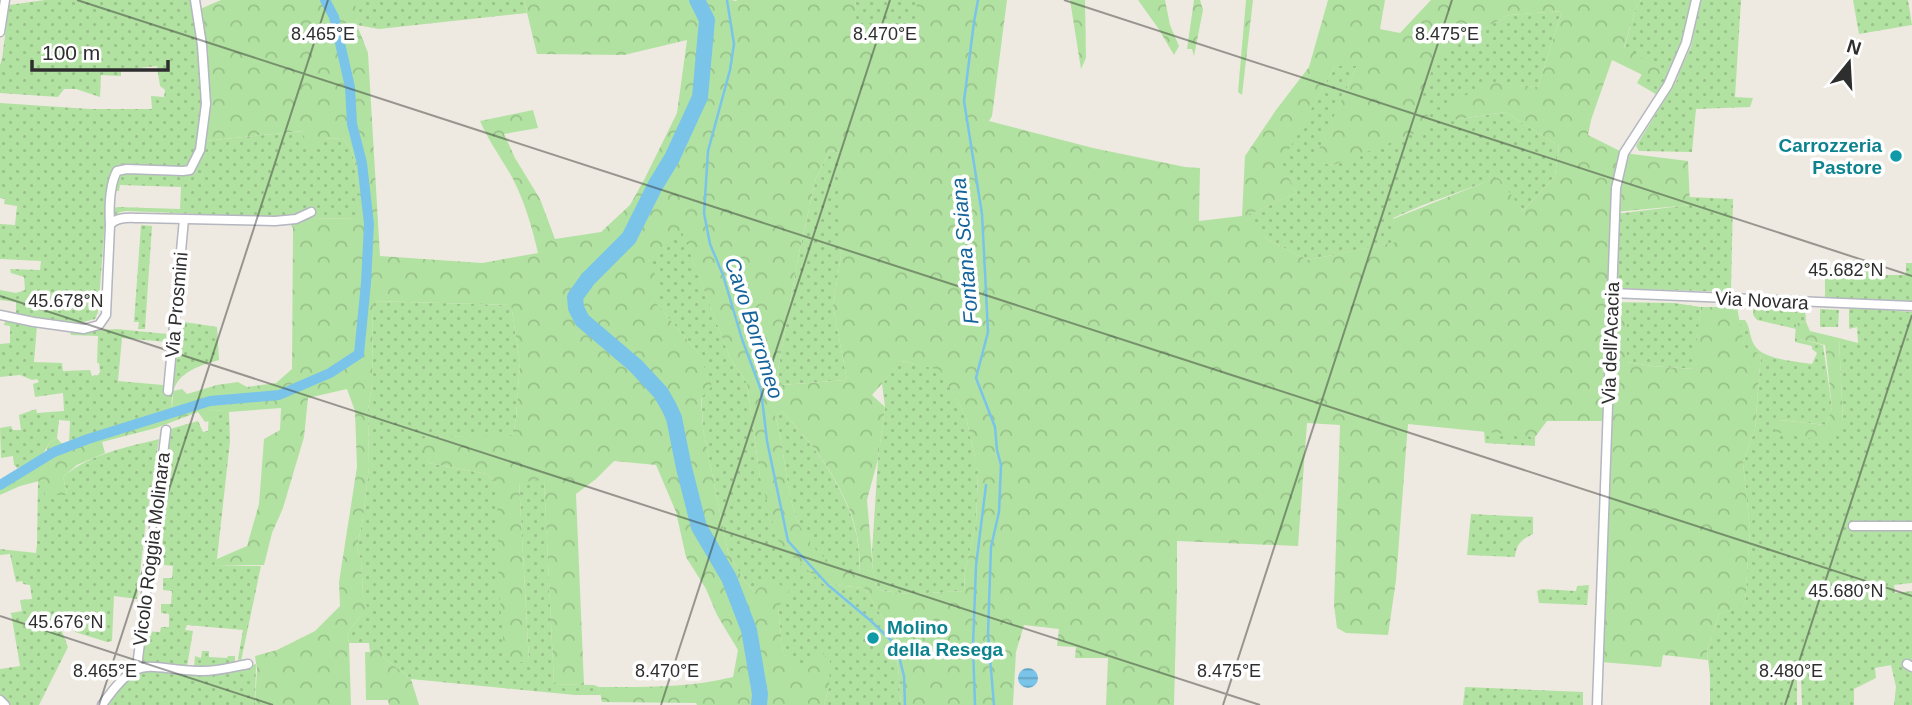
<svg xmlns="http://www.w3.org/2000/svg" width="1912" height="705" viewBox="0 0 1912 705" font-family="Helvetica,sans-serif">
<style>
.grass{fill:url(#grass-dots)}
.forest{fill:url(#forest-crowns);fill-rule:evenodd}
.water{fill:url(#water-rules)}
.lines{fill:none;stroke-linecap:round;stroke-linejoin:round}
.stream{stroke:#7ac4ea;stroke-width:2.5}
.canal{stroke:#7ac4ea;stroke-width:10}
.river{stroke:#7ac4ea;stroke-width:16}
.minor-casing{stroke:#b4b6c0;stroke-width:11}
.minor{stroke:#fff;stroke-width:8}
.ticks{fill:none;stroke:#2e2e2e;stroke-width:2;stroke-opacity:0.45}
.culture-dot{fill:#0f9aa8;stroke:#fff;stroke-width:2.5}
.labels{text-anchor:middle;stroke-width:7;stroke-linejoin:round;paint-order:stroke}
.culture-label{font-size:19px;font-weight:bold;fill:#0d838f;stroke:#fff;text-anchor:end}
.street-label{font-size:19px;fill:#2e2e2e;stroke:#fff}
.water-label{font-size:21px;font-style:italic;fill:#14639c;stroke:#fff}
.ticks-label{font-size:18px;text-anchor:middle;fill:#2e2e2e;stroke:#fff;stroke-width:7;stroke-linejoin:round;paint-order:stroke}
</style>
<defs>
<pattern id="grass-dots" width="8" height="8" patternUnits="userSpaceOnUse" patternTransform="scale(1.75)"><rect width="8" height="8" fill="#b2e2a1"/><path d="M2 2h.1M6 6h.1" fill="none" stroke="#99c28b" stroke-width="1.8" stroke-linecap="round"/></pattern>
<pattern id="forest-crowns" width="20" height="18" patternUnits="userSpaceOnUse" patternTransform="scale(1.75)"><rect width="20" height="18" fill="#b2e2a1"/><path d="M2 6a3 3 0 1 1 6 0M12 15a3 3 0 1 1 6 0" fill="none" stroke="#99c28b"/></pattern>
<pattern id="water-rules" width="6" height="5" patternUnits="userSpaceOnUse" patternTransform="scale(1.75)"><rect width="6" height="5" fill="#7ac4ea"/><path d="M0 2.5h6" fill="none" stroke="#64a0be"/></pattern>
</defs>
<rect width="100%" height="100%" fill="#eeeae1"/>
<g class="grass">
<path d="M45 0H192C202 57 207 103 193 160L189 167H158L123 164 113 171 107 197 98 312 95 319 76 324 16 314V302L0 300V290L16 293 25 290 24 277 11 273 10 269 40 270 41 261 0 259V224L15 225 17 206 4 204 5 199 0 198V103L90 109H152L151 96 164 97 165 90 160 86 157 66 121 70V76L101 75 100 97 76 89H64L58 97 0 93V65L2 59 9 5Z"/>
<path d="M354 0H524L527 13 379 29 357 25Z"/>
<path d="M856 0H917V23H853Z"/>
<path d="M1641 0H1693C1685 34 1676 66 1659 96L1637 83 1642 74 1659 82 1666 74 1624 48 1637 5Z"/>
<path d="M1700 0H1741L1735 97 1753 98 1750 107 1696 109 1692 152 1639 151 1636 146 1677 80 1680 70 1691 47Z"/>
<path d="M1853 0H1908L1912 25 1859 34Z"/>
<path d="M1562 11 1538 87 1487 83 1454 120 1505 112 1559 146 1555 176 1523 211 1497 178 1423 205 1393 218 1397 242 1308 260 1268 240 1242 217 1297 193 1280 164 1335 66H1357L1314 161 1333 165 1422 92 1440 51 1509 15Z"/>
<path d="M304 131 323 139 342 138 351 148 356 170 359 219 308 218 304 212 294 215 275 217 126 211 120 212 113 216 112 208 118 207 180 209 181 187 120 185 119 191H115L116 179 119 175C144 168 169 179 194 171L202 153 204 141Z"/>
<path d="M830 151 842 153V249L833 306 847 380 781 385 777 376 799 253 816 178Z"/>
<path d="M1689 197 1733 199 1731 292 1612 288 1615 214 1689 205Z"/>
<path d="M141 225 152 226 145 329H138L139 322H134Z"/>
<path d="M681 228 730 358 747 383 760 477 823 584 864 588 899 644 897 656 901 705H824L829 687 804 671 783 653 778 608 756 593 743 579 728 552 703 429 699 354 656 303 648 259Z"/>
<path d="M1836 260 1864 261 1882 264 1885 275H1906V263H1912V303L1825 299V268H1836Z"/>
<path d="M373 301 511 305 520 362 516 418 513 436 444 437 420 439 429 463 487 474 497 484 529 662 519 481 544 479 554 684 594 685 599 687 601 695H575L411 679 384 658 379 645 370 652 369 643H349L347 633 359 618 368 612 363 595 361 560 357 548 363 518 369 467 368 411 372 384Z"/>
<path d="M1611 302 1674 303 1701 307 1694 369 1652 366 1627 362V316L1611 315Z"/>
<path d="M1754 304 1805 306 1806 322 1796 323V329L1757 320 1753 315Z"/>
<path d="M1849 307 1912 312V583L1894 585 1895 593 1912 591V705H1894L1896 687 1891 665 1875 668 1876 678 1854 689V705H1802L1801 678 1797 677V705H1710V676L1707 651 1719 614 1745 604 1750 530 1743 463 1755 429 1761 353 1745 351 1739 320H1745C1751 328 1749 338 1755 346 1764 360 1797 361 1812 364L1817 353 1812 349V346L1795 342V338L1823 345 1832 407 1826 425 1780 420 1775 432 1843 423 1839 338 1858 343 1857 327 1849 329Z"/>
<path d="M1820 309 1839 310 1838 327H1820Z"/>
<path d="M6 319 37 326 34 362 62 363 63 371 90 370 92 376 98 375 100 372 99 363H97L98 336 71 335 70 332 117 329 167 334V342L122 338 118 381 163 385V392L168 395 173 391 178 321 217 327 219 360C201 365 177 372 173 393 171 398 172 406 172 411 137 422 102 430 69 443L70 421 59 420 57 438 49 443C44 456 31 465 17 468L14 465 13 456 1 458 0 428 11 426 13 430H21L19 415 36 409 37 413 64 411 63 393 35 397 33 384 39 382 37 379 32 380 20 375 0 377V344L10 343V326L4 325Z"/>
<path d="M901 361 940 369 966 417 978 471 976 524 965 571 964 591 908 594 878 590 873 570 872 552 878 459 885 407 882 384Z"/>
<path d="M226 410 229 412 230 441 217 559 215 565 261 566 241 661 238 659 243 630 187 625 185 630 193 631 187 667 140 662 143 631 160 632 161 627H169V614L161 613V604H171L172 591 163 590V578H172L173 566 164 565V559H160L161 554 155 553 170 429 198 421 203 432 208 431 209 411Z"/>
<path d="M782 411C823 455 864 511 859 574 849 573 843 570 834 565 781 533 791 467 775 415Z"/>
<path d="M1484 430 1535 437V446L1485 443Z"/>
<path d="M159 439 145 529 137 599 114 596 112 641 107 642 75 632 74 622 60 621 61 629 68 647 39 705H9L0 696V669L20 666 11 613 22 611 20 600 32 599 30 585 23 584 22 581 16 582 10 554 0 555V549L36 553 37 544 38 481 43 480 67 494 63 477C92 453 124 448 159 439Z"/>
<path d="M1471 514 1533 517V534C1522 539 1516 544 1515 557L1467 555Z"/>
<path d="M1589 585 1587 605 1539 603 1537 591 1542 589 1576 591 1577 586Z"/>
<path d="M202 651H209V657L227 658 228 656H235V662L208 666 194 667 195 656 201 658Z"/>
<path d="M256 664 255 705H109C116 694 126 680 138 673 151 665 187 673 203 674 221 674 239 670 256 664Z"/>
<path d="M1465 687 1583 692V705H1463Z"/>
</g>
<g class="forest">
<path d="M221 0H355L357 25 368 53 380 256 482 263 538 253C532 227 525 203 513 179 502 159 489 142 480 121L533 110 538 128 504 134 515 158 540 199 555 239 601 232 630 205 644 180 677 113 687 40 624 55 537 54 524 0H732L735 1 738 0H856L854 23H916L917 0H1007L992 116 989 121 1093 148 1185 167 1200 168 1199 221 1242 216 1245 156 1276 110 1309 67 1328 0H1385L1380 29 1400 33 1431 0H1641L1637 5 1624 47 1666 74 1659 83 1612 60 1591 120 1588 135 1624 153 1688 161 1690 205 1615 212 1613 188 1603 421H1547L1535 437 1408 424 1396 580 1388 635 1346 633 1337 628 1334 605 1340 425 1307 423 1298 546 1177 541V589L1174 705H1106L1108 658H1075L1076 647 1057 646 1059 629 1024 625 1016 652 1013 705H901L897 656 899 644 864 588 823 584 779 544 760 477 747 383 730 358 681 229 648 260 662 288 656 303 699 354 712 386 701 398 703 429 728 552 743 579 755 592 769 577 789 591 778 608 783 653 804 670 821 652 830 660 829 687 824 705H697L696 703 602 702 599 687C644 687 689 688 733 677L738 650 717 615 706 589 686 557 676 512 656 465 614 461 596 479 576 494 584 685 554 684 544 480 519 482 529 663 505 660 499 591 497 484 487 474 429 463 419 439 444 437 513 435 516 418 520 362 511 305 373 301 372 384 368 411 369 467 363 518 357 548 361 560 363 595 369 612 359 618 347 633 349 643 351 705H255L257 669 255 656 277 650 315 631 340 606 339 582 357 467 355 411 347 389 308 398 304 437 283 508 272 533 264 565H214L217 559 247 546 259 504 264 439 280 430 281 408 229 412H226V410L209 411V421L205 422 198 412 156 428 102 442 105 453 77 465 63 477 67 495H45L43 480 20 486 0 495V487L49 458 46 452 49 443 57 438 61 443H69L98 432 116 428 172 411 173 391 182 389 187 394 217 385 238 382 247 387 276 383 292 369 293 228 289 222H298L308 218 358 219 356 170 351 148 342 138 323 139 318 146H306L303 131 204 141 200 9ZM1562 11 1538 87 1487 82 1449 106 1454 120 1505 112 1559 146 1555 176 1523 211 1498 177 1393 219 1396 242 1308 260 1268 240 1243 217 1297 193 1281 164 1335 66H1357L1313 162 1333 165 1431 127 1422 92 1441 51 1509 15ZM830 151 842 153V249L833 306 847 380 782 385 777 376 799 253 816 178ZM902 361 940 370 966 417 978 471 976 524 965 571 964 591 908 594 878 590 873 570 867 500 878 459 885 407 872 395ZM782 411C823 455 865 511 859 574 849 573 843 570 834 564 781 533 791 467 775 415Z"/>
<path d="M1070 0H1085L1086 58 1081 69Z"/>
<path d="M1138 0H1165L1170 25 1179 46 1174 55 1158 28Z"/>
<path d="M1194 0H1200L1203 10 1194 56 1192 49H1187Z"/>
<path d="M1246 0H1253L1242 95 1238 92Z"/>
<path d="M1701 307H1737L1745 350 1761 353 1755 429 1743 463 1750 530 1745 605 1719 614 1707 651 1708 660 1663 655 1661 667 1601 662 1616 315H1627V362L1652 366 1693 369Z"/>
<path d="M1806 322 1810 331 1839 338 1843 423 1828 442 1775 432 1779 420 1826 425 1832 407 1825 345 1795 338 1796 323Z"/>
<path d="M379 644 384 658 411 679 419 705H389L388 700H366L365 652H370Z"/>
</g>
<circle class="water" cx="1028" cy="678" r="10"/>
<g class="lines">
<g class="stream">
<path d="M727 0 734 44 730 70 708 151 704 213 710 244 723 275 742 339 761 390 767 441 788 541 828 585 871 621 896 645 904 676 905 705"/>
<path d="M978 0 974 22 964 101 982 214 985 272 988 332 976 378 995 427 997 450 1001 465 999 512 991 547 988 634 994 705"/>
<path d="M975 705 973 646 976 566 986 485"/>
</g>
<path class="canal" d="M0 485 54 452 88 439 210 401 279 395 330 373 359 354 366 283 369 224 362 163 352 124 350 87 334 17 325 0"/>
<path class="river" d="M697 0 707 20 700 97 672 158 655 186 629 238 588 279 575 297 576 308 582 320 636 366 661 393 669 407 674 418 684 468 699 527 729 578 749 630 760 694 759 705"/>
<defs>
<g id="minor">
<path d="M0 32 5 0"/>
<path d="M110 225C109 207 109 186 117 171L127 169 183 171 190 170 200 150 206 104 202 45 195 0"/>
<path d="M1612 293 1912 306"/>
<path d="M0 315 34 322 84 329 99 325 106 315 110 225C117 216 130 218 140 218L275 221 296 219 311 212"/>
<path d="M168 391 184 219"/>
<path d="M1853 526H1912"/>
<path d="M1907 664 1912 667"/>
<path d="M137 667 166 430"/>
<path d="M0 700 5 705"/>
<path d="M102 705C139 652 144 669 199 671 215 672 232 667 248 664"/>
<path d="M1597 705 1616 188 1624 153 1668 85 1686 43 1696 0"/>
</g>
</defs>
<use href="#minor" class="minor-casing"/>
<use href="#minor" class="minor"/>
</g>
<path class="ticks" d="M77 0 1912 596M1064 0 1912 276M0 296 1260 705M0 616 273 705M99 705 328 0M661 705 890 0M1223 705 1452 0M1785 705 1912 315"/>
<g class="culture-dot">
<circle cx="1896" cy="156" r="7"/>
<circle cx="873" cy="638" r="7"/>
</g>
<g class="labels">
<g class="culture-label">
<text x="1882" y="152">Carrozzeria<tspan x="1882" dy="22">Pastore</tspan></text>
<text x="887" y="634" text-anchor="start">Molino<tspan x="887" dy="22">della Resega</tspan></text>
</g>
<g class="street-label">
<text transform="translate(1762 300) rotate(3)" y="7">Via Novara</text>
<text transform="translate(176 305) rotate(-85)" y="7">Via Prosmini</text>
<text transform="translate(1610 343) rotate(-88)" y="7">Via dell'Acacia</text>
<text transform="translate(151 549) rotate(-83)" y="7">Vicolo Roggia Molinara</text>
</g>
<g class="water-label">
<text transform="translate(965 251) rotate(-95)" y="7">Fontana Sciana</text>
<text transform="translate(754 328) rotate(72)" y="7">Cavo Borromeo</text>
</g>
</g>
<g class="ticks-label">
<text x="323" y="40">8.465°E</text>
<text x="885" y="40">8.470°E</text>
<text x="1447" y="40">8.475°E</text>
<text x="1846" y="276">45.682°N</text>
<text x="66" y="307">45.678°N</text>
<text x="1846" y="597">45.680°N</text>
<text x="66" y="628">45.676°N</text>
<text x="105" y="677">8.465°E</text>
<text x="667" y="677">8.470°E</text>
<text x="1229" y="677">8.475°E</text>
<text x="1791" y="677">8.480°E</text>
</g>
<g transform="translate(1849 63) rotate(18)" stroke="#ffffff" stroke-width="5" paint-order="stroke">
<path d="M0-5L12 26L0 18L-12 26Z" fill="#2e2e2e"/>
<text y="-10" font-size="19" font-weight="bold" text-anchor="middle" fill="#2e2e2e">N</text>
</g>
<path d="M32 60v10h136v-10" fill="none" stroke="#2e2e2e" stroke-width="3.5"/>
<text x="42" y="60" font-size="21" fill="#2e2e2e" stroke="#ffffff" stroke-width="5" paint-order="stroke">100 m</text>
</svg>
